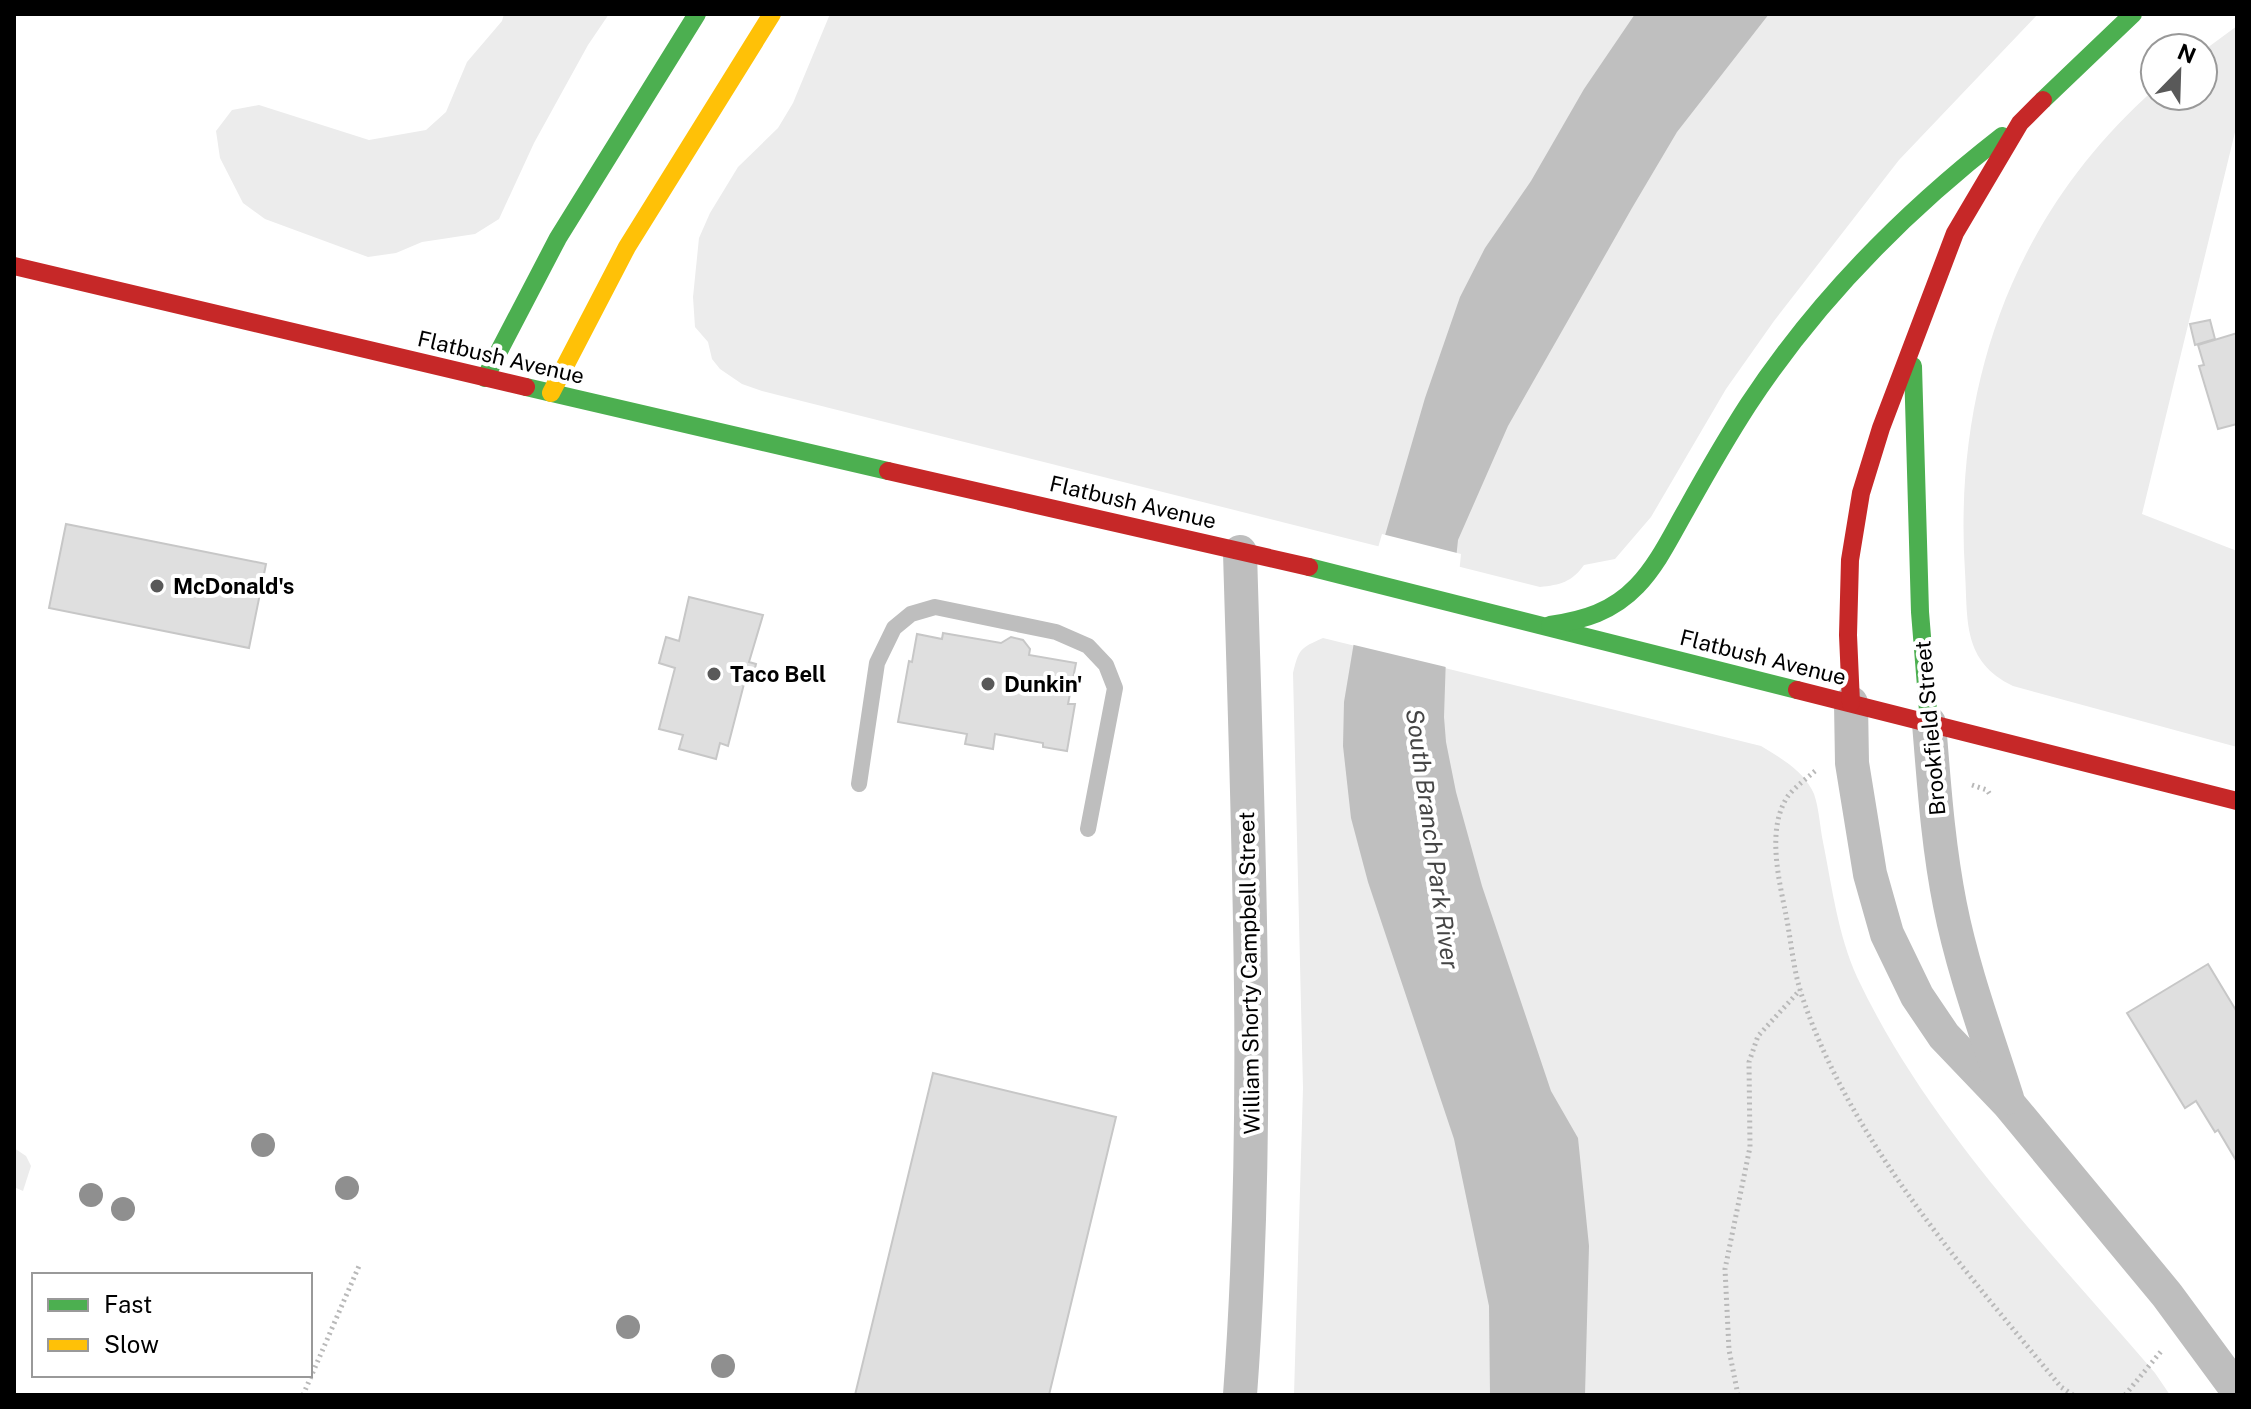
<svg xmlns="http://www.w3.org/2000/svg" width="2251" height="1409" viewBox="0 0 2251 1409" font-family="'Public Sans',sans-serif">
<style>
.green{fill:#ececec}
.water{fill:#bfbfbf}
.pier{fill:#fff}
.building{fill:#dfdfdf;stroke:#c7c7c7;stroke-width:2}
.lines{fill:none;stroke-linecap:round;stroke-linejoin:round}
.path{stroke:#b9b9b9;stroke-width:5;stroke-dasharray:2 4;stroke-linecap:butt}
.lane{stroke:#bebebe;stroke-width:16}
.street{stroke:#bebebe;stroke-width:34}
.fast{stroke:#4caf50;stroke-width:18}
.slow{stroke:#ffc107;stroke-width:18}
.jam{stroke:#c62828;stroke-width:18}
.tree{fill:#8f8f8f}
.poi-dot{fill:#595959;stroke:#fff;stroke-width:3}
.labels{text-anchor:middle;stroke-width:8;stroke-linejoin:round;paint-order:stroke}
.street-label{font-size:22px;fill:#000;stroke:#fff}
.poi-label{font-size:22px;font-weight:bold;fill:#000;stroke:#fff;text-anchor:start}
.water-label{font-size:24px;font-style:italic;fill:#444;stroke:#fff}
</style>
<rect width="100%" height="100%" fill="#fff"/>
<g class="green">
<path d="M504 14H609L588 45 534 143 499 219 475 234 422 242 396 253 368 257 265 219 243 203 220 158 216 131 232 110 259 105 369 140 426 130 446 112 467 62 502 21Z"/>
<path d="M830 14H2038L1899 160 1774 321 1726 389 1651 517 1615 559 1584 565C1572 582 1560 585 1540 587L762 391 742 384 720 369 712 359 708 342 695 327 693 297 699 238 710 213 738 167 778 128 793 103Z"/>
<path d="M2237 26V124L2142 514 2237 551V747L2013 686C1962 661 1968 621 1965 572 1953 386 2013 214 2155 89V96H2203V51Z"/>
<path d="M1323 638 1761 746C1781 758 1804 771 1814 794 1819 808 1820 827 1823 842 1832 887 1838 935 1857 977 1928 1127 2048 1248 2155 1373L2170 1395H1294L1303 1088 1293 673C1299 649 1300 648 1323 638Z"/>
<path d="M14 1148 26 1156 31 1166 23 1191 14 1187Z"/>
</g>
<path class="water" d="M1635 14H1769L1677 132 1632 208 1508 426 1458 540 1446 656 1444 717 1446 742 1456 792 1482 886 1551 1091 1578 1138 1589 1246 1585 1395H1490L1489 1306 1454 1139 1368 882 1351 818 1343 746 1344 702 1354 642 1425 398 1460 297 1485 248 1531 181 1584 89Z"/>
<path class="pier" d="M1382 534 1461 554 1450 668 1350 644Z"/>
<g class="building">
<path d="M2210 320 2215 339 2195 345 2190 324Z"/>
<path d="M2237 333V424L2218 429 2199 366 2204 365 2198 345Z"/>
<path d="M66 524 266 564 249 648 49 608Z"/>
<path d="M689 597 763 615 749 662 756 664 752 681 745 680 728 746 720 743 716 759 679 749 683 735 659 729 675 668 659 663 666 637 679 641Z"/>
<path d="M943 633 1001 643 1011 637 1023 640 1030 649 1029 655 1076 663 1068 704H1075L1067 751 1043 747V743L995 734 993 749 965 744 967 734 898 722 909 661 912 662 917 634 942 639Z"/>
<path d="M2208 964 2237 1012V1162L2218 1130 2215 1132 2196 1101 2185 1108 2127 1013Z"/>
<path d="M933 1073 1116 1117 1049 1395H855Z"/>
</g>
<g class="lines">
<g class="path">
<path d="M1815 771C1806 779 1795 787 1788 796 1766 828 1779 880 1786 915 1791 940 1793 968 1801 993 1849 1140 1964 1269 2061 1387L2073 1395"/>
<path d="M1972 785 1987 790 1991 796"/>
<path d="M303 1395 359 1266"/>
<path d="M1738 1395 1729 1350 1725 1269 1750 1147 1749 1062 1758 1036 1800 990"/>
<path d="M2125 1395 2163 1349"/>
</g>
<path class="lane" d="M859 784 877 663 894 628 911 614 935 607 1056 632 1088 646 1106 665 1115 688 1088 829"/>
<g class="street">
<path d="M1851 703 1852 763 1870 874 1887 934 1917 996 1944 1036 2008 1103 2167 1295 2237 1390"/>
<path d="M1929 723C1934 784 1938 845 1950 905 1963 971 1987 1035 2007 1098"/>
<path d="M1240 1395C1261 1114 1248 833 1240 552"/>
</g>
<g class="fast">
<path d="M2043 100 2133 14"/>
<path d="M1913 366 1920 612 1929 723"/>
<path d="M485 378 558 238 697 14"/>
<path d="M526 387 888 471"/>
<path d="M1309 567 1797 690"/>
<path d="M1550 625C1584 620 1612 612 1637 586 1658 564 1671 536 1686 510 1706 474 1726 439 1748 405 1817 300 1903 213 2002 136"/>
</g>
<path class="slow" d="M551 393 627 247 772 14"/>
<g class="jam">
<path d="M14 266 526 387"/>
<path d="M888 471 1309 567"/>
<path d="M1797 690 2237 801"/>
<path d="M1851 703 1848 635 1850 560 1861 493 1881 428 1955 233 2020 123 2043 100"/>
</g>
</g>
<g class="tree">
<circle cx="263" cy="1145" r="12"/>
<circle cx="347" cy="1188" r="12"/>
<circle cx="91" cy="1195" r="12"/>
<circle cx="123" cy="1209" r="12"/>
<circle cx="628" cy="1327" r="12"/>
<circle cx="723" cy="1366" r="12"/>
</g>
<g class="poi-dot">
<circle cx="157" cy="586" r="8"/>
<circle cx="714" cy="674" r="8"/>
<circle cx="988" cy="684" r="8"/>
</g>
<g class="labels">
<g class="street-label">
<text transform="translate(501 357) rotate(13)" y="8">Flatbush Avenue</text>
<text transform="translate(1133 502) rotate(13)" y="8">Flatbush Avenue</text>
<text transform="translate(1763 657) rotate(14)" y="8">Flatbush Avenue</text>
<text transform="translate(1930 728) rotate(-95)" y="8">Brookfield Street</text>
<text transform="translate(1249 973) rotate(-91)" y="8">William Shorty Campbell Street</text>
</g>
<g class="poi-label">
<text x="173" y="594">McDonald's</text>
<text x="730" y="682">Taco Bell</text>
<text x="1004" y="692">Dunkin'</text>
</g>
<g class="water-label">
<text transform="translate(1432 839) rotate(82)" y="8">South Branch Park River</text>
</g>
</g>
<rect width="2251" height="1409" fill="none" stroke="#000000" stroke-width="32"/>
<rect x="32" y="1273" width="280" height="104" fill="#ffffff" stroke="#999999" stroke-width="2"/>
<rect x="48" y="1299" width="40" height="12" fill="#4caf50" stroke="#999999" stroke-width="2"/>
<text x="104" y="1313" font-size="24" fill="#000000">Fast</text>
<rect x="48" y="1339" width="40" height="12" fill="#ffc107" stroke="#999999" stroke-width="2"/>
<text x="104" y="1353" font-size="24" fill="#000000">Slow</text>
<g transform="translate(2179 72) rotate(23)"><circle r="38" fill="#ffffff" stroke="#999999" stroke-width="2"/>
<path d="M0-6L14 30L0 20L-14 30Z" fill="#595959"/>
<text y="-12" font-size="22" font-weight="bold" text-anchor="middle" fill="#000000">N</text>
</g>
</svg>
